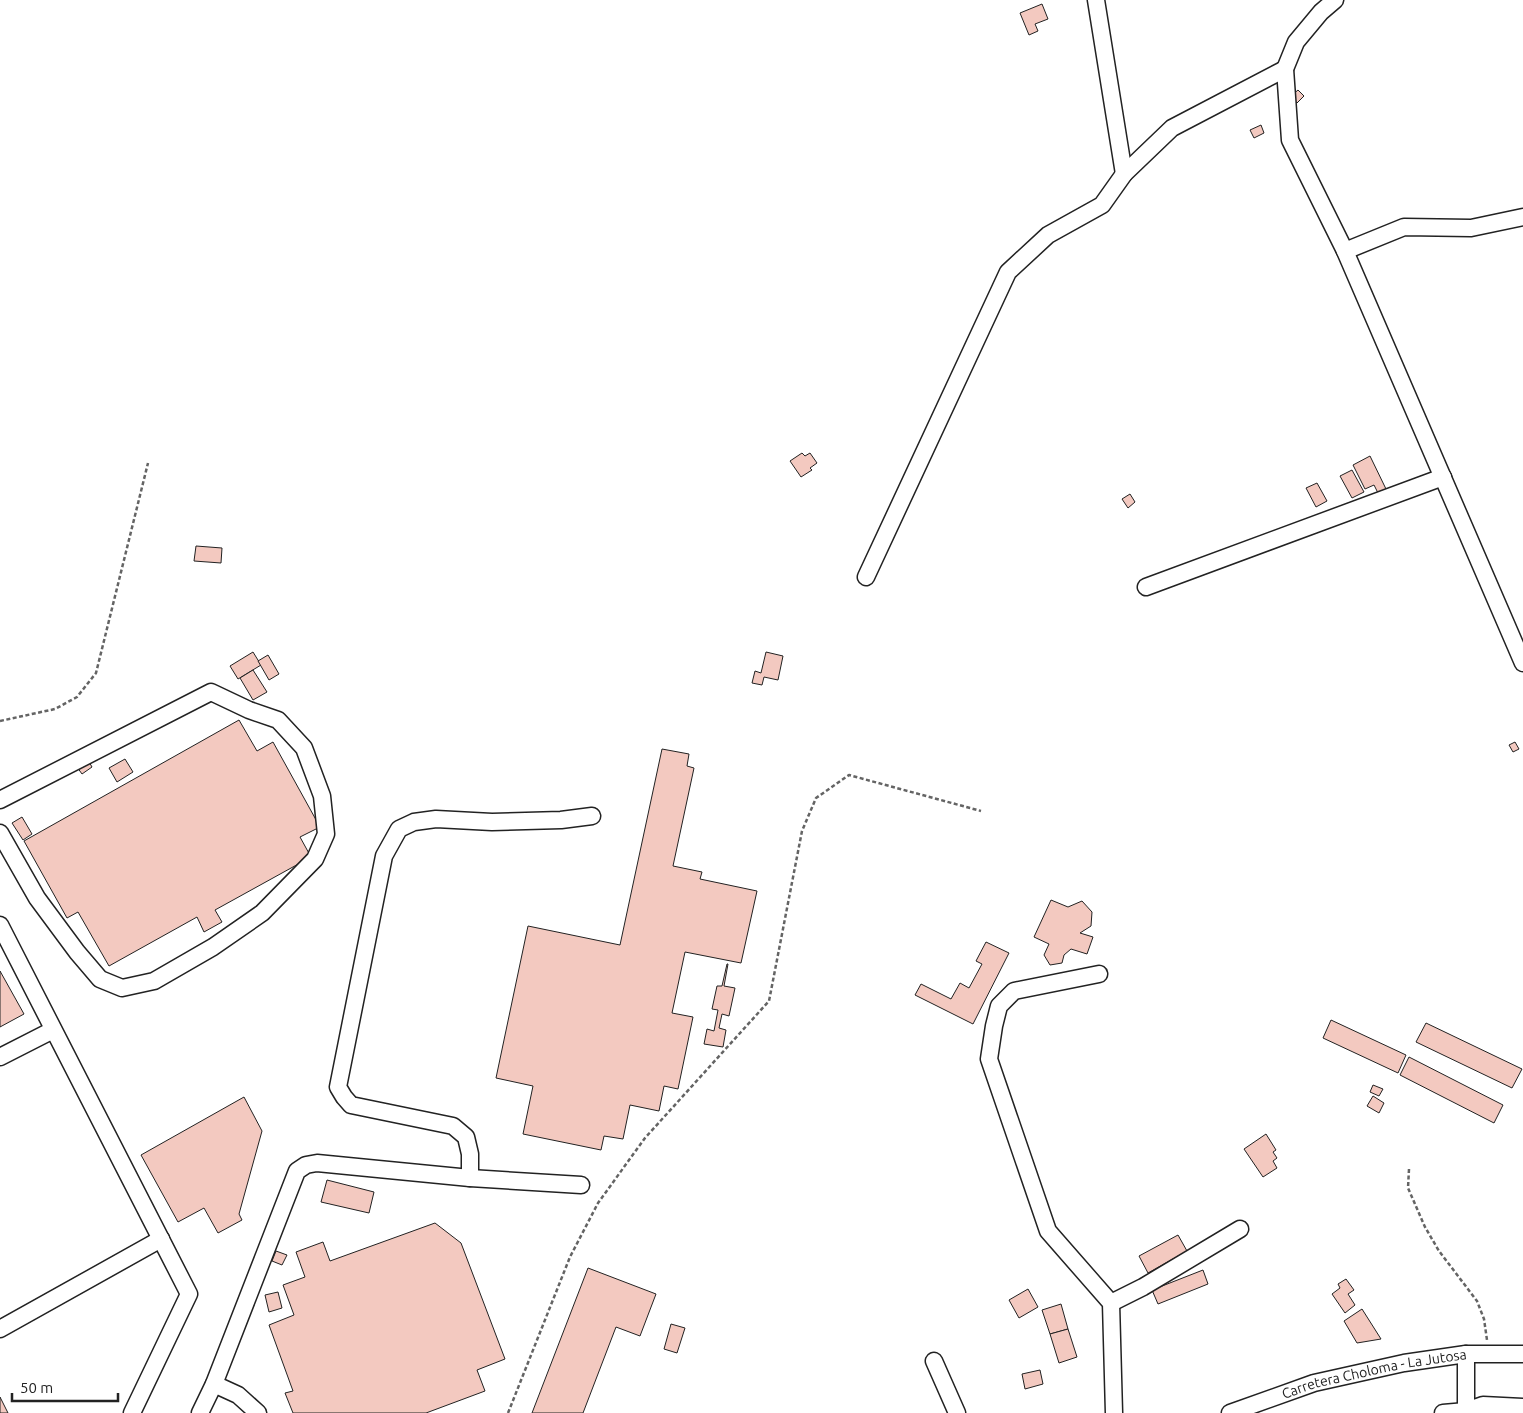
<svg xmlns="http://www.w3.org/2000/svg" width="1523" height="1413" viewBox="0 0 1523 1413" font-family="Ubuntu,sans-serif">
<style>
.building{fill:#f3c9c0;stroke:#222}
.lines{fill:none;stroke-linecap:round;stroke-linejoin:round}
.minor-casing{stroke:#222;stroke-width:19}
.path{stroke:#646464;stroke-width:2.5;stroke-dasharray:4 2.5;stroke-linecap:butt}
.minor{stroke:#fff;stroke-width:16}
.labels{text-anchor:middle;stroke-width:4;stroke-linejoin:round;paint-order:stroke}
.street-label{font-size:14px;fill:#222;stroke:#fff}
</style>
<rect width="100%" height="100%" fill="#fff"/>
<g class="building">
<path d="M1042 4 1048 19 1035 24 1038 31 1029 35 1020 13Z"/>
<path d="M1298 90 1304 96 1297 103 1291 96Z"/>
<path d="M1261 125 1264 133 1254 138 1250 130Z"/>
<path d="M802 453 805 456 810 453 817 463 810 468 812 470 801 477 790 461Z"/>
<path d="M1370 456 1386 489 1378 493 1374 485 1365 489 1353 465Z"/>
<path d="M1352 470 1364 492 1352 498 1340 476Z"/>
<path d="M1317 483 1327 501 1316 507 1306 488Z"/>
<path d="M1130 494 1135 502 1128 508 1122 499Z"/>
<path d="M196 546 222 548 221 563 194 561Z"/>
<path d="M253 652 261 665 238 679 230 666Z"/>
<path d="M766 652 783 656 778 680 764 677 762 685 752 683 755 671 761 673Z"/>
<path d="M268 655 279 674 269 680 258 661Z"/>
<path d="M253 670 267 692 253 700 240 678Z"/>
<path d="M239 720 257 751 273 742 320 827 300 837 311 857 215 910 222 922 204 932 197 917 109 966 78 912 67 918 24 841Z"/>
<path d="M1515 742 1519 749 1513 752 1509 745Z"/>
<path d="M662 749 689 754 687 766 694 768 673 866 702 872 700 879 757 891 741 963 685 952 672 1013 693 1017 678 1089 664 1086 659 1111 630 1105 623 1139 604 1136 601 1150 523 1134 533 1086 496 1078 528 926 620 945Z"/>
<path d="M125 759 133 772 117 782 109 768Z"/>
<path d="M88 760 92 767 82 774 77 767Z"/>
<path d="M22 817 32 834 23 840 12 823Z"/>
<path d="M1051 900 1068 907 1082 901 1092 912 1091 926 1080 933 1093 937 1087 954 1071 949 1064 955 1062 963 1050 965 1044 955 1049 944 1034 937Z"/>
<path d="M986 942 1009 953 973 1024 915 995 921 984 951 999 960 983 969 988 982 964 976 961Z"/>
<path d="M727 964H728L724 986 735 988 729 1016 722 1014 719 1028 726 1030 723 1047 704 1044 707 1029 714 1031 718 1010 712 1009 717 986H722Z"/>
<path d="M0 971 24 1014 0 1027Z"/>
<path d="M1331 1020 1406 1055 1398 1073 1323 1038Z"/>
<path d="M1426 1023 1522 1069 1512 1088 1416 1042Z"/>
<path d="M1409 1057 1503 1105 1494 1123 1400 1075Z"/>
<path d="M1373 1085 1383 1089 1379 1096 1370 1092Z"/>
<path d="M1373 1096 1384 1103 1379 1113 1367 1106Z"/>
<path d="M244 1097 262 1131 239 1214 242 1220 218 1233 204 1208 178 1222 141 1155Z"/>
<path d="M1266 1134 1276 1150 1273 1152 1277 1158 1273 1161 1277 1168 1263 1177 1244 1149Z"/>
<path d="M327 1180 374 1192 369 1213 321 1202Z"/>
<path d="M435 1223 461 1243 505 1359 477 1370 485 1391 426 1413H293L285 1393 293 1391 269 1325 294 1315 283 1285 305 1277 296 1252 323 1242 330 1261Z"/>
<path d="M1178 1235 1187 1251 1148 1273 1139 1256Z"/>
<path d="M276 1251 287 1255 282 1265 272 1261Z"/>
<path d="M588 1268 656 1294 640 1336 616 1327 583 1413H532Z"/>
<path d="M1203 1270 1208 1284 1158 1304 1152 1290Z"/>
<path d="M1346 1279 1354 1290 1348 1294 1355 1305 1345 1313 1332 1294 1340 1288 1338 1284Z"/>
<path d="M1028 1289 1038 1307 1019 1318 1009 1300Z"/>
<path d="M278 1292 282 1308 269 1312 265 1295Z"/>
<path d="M1061 1304 1068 1329 1050 1334 1042 1310Z"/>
<path d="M1362 1309 1381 1339 1357 1343 1344 1321Z"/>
<path d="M671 1324 685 1328 677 1353 664 1349Z"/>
<path d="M1068 1329 1077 1357 1059 1363 1050 1334Z"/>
<path d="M1040 1370 1043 1384 1025 1389 1022 1374Z"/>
<path d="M0 1397 8 1413H0Z"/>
</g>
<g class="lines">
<defs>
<g id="minor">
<path d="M1096 0 1124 174"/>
<path d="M1335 0 1321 12 1296 42 1285 69 1290 140 1345 251 1523 663"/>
<path d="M1345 251 1404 227 1471 228 1523 217"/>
<path d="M866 577 1008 272 1048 235 1102 205 1124 174 1172 128 1285 69"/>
<path d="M1146 587 1443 477"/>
<path d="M0 800 211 692 249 710 278 720 304 748 322 796 326 834 315 859 262 913 213 947 154 981 122 988 100 979 77 952 37 898 0 833"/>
<path d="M0 925 189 1294 132 1413"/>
<path d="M1099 974 1014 991 999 1006 994 1026 989 1059 1048 1231 1111 1303 1114 1413"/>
<path d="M0 1057 53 1030"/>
<path d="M470 1178V1154L466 1137 453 1126 351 1105 344 1097 338 1087 384 856 399 829 414 822 436 819 492 822 561 820 592 816"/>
<path d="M1111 1303 1143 1287 1240 1229"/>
<path d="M0 1329 161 1239"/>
<path d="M1466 1354V1413"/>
<path d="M934 1361 957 1413"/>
<path d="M214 1384 238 1395 258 1413"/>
<path d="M200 1413 214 1384 297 1171 306 1165 317 1163 470 1178 581 1185"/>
<path id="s1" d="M1230 1413 1314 1383 1404 1363 1466 1354H1523"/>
<path d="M1443 1413 1466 1411 1483 1405 1523 1407"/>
</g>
</defs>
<use href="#minor" class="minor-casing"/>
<g class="path">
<path d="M0 721 55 709 77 697 96 673 148 463"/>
<path d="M1409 1169 1408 1188 1425 1227 1439 1251 1477 1301 1484 1319 1487 1340"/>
<path d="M508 1413 570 1257 598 1203 645 1138 769 1001 802 831 816 798 849 775 981 811"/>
</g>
<use href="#minor" class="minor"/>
</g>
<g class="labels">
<g class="street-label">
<text dy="5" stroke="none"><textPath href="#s1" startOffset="150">Carretera Choloma - La Jutosa</textPath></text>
</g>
</g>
<path d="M12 1393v8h106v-8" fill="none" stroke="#222222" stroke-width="2.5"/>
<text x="20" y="1393" font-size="15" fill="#222222" stroke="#ffffff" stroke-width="4" paint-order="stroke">50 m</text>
</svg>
